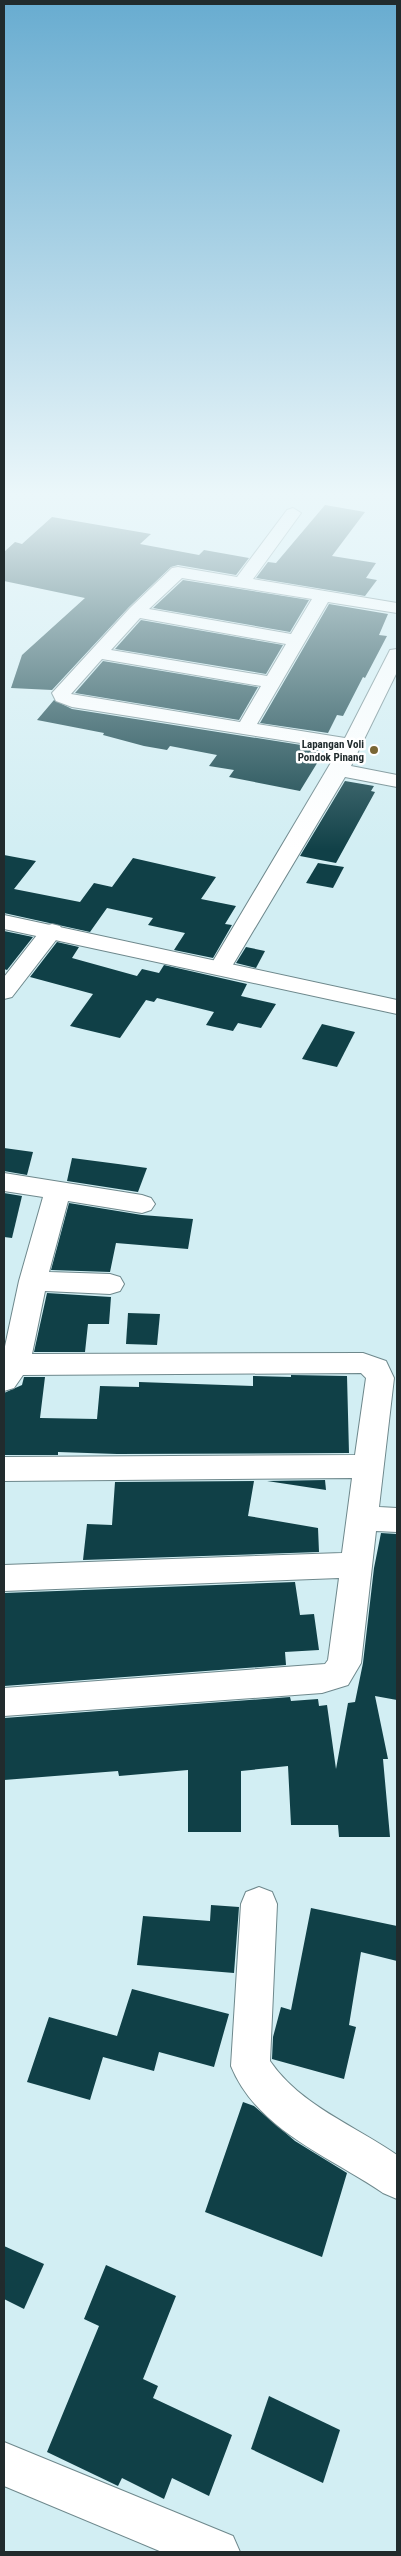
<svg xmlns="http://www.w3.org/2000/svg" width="401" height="2556" viewBox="0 0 401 2556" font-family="'Roboto Condensed',sans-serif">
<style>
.building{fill:#104047}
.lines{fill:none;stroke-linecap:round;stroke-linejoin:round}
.street-casing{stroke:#6e888c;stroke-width:2}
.secondary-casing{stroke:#6e888c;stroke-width:2}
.street{fill:#fff;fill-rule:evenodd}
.secondary{fill:#fff;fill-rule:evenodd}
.poi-dot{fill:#796635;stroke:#fff;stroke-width:2}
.labels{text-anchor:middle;stroke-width:5;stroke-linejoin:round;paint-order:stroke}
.far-poi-label{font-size:11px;font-weight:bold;fill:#212b2d;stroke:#fff;text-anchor:end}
</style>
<rect width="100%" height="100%" fill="#d2eef3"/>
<g class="building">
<path d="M325 505 365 512 332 556 376 563 366 578 377 580 365 596 256 578 268 562 276 563Z"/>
<path d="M52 517 151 534 140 544 199 555 204 550 249 558 236 575 178 565 171 567 129 607 52 690 11 688 22 655 85 598 4 581V552L15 542 22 544Z"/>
<path d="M183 580 309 600 290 632 153 608Z"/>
<path d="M329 604 388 614 379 635 387 636 365 678 363 677 343 716 337 715 328 733 260 723Z"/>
<path d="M141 620 283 645 266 674 115 649Z"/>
<path d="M103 661 258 687 239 720 75 693Z"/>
<path d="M54 700 72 709 320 748 314 759 319 760 300 791 229 777 234 770 209 766 217 755 170 746 167 750 144 746 103 735 104 733 37 720Z"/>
<path d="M345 781 374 786 371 791 375 792 336 863 300 856Z"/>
<path d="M4 855 36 861 14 889 80 902 94 883 112 887 133 858 216 877 201 899 236 906 225 924 232 925 213 958 174 950 185 933 148 925 153 918 107 908 90 932 4 913Z"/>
<path d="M318 863 344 867 333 888 306 883Z"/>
<path d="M4 931 33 937 7 970 4 969Z"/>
<path d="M57 942 79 947 72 958 137 976 142 969 159 973 164 965 247 984 241 996 276 1004 261 1028 238 1023 233 1031 206 1025 214 1012 157 998 154 1002 146 1000 120 1038 70 1026 93 994 30 977Z"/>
<path d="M246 947 265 951 256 968 236 963Z"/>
<path d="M322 1024 355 1032 337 1067 302 1059Z"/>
<path d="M4 1148 33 1152 27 1175 4 1171Z"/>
<path d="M72 1158 118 1164 147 1168 138 1192 67 1181Z"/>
<path d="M4 1193 22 1196 12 1238 4 1237Z"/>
<path d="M69 1203 142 1215 193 1219 188 1249 116 1243 110 1272 51 1270Z"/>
<path d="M47 1293 111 1297 109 1324H88L85 1352H34Z"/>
<path d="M128 1313 160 1314 157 1345 126 1344Z"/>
<path d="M291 1375 347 1376 349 1453 117 1454 58 1452V1455H4V1393L22 1385 24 1377H45L40 1418 97 1419 100 1386 139 1387V1382L253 1386V1376L291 1377Z"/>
<path d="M325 1480 326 1490 267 1481Z"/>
<path d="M254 1481 248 1516 318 1528 319 1552 83 1560 87 1524 112 1525 115 1482Z"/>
<path d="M381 1533 397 1534V1700L375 1696 388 1759H383L390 1837H339L338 1825H291L288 1766 241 1771V1832H188V1770L119 1776 118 1771 4 1780V1718L290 1697 291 1701 318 1699 319 1706 327 1705 336 1769 348 1703 355 1702 363 1663 374 1568Z"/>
<path d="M295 1582 300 1615 314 1614 319 1650 285 1652 286 1665 4 1686V1593Z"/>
<path d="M211 1905 239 1907 234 1973 137 1965 143 1916 210 1921Z"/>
<path d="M311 1908 397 1926V1961L361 1952 349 2025 356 2027 344 2079 272 2059 273 2037 281 2007 291 2010Z"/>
<path d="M132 1989 229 2014 214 2067 159 2052 154 2071 103 2057 90 2100 27 2082 49 2017 117 2036Z"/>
<path d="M243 2102 254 2106 295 2141 347 2173 322 2257 205 2212Z"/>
<path d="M4 2246 44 2264 24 2309 4 2299Z"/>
<path d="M106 2265 176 2296 143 2379 158 2386 153 2398 232 2435 209 2496 172 2478 164 2499 122 2478 118 2486 47 2452 99 2326 84 2319Z"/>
<path d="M269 2396 340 2430 323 2483 251 2449Z"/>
</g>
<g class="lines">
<defs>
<g id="street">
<path d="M293 508 301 513 253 579 397 603V613L328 602 257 724 345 738 388 654 390 650 397 649V672L351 766 397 775V787L345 777 231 968 228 973 220 975 212 973 209 968 339 749 72 707 56 701 52 693 130 608 172 568 178 567 237 577 287 510ZM182 578 312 599 291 634 149 609ZM140 618 286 644 267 676 111 650ZM102 659 261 686 240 722 71 694Z"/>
<path d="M52 924 60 926 63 931 12 997 4 999V977L44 926Z"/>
<path d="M4 1173 142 1195 151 1198 155 1204 151 1210 142 1213 68 1201 49 1272 110 1274 120 1277 124 1284 120 1291 110 1294 45 1291 32 1354 363 1353 386 1361 394 1378 379 1507 397 1508V1532L376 1531 361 1663 348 1685 322 1693 4 1716V1688L325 1664 328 1660 339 1578 4 1591V1565L342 1553 352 1478 4 1481V1457L355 1455 366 1378 361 1373 23 1375 14 1388 4 1391V1351L19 1281 43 1197 4 1191Z"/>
<path d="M259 1887 272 1892 277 1904 270 2061C301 2106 354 2125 397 2155V2199L383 2193C329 2156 257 2130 231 2066L241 1904 246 1892Z"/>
<path d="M4 2442 233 2536 240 2552H162L4 2486Z"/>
</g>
<path id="secondary" d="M4 915 397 1000V1014L4 929Z"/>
</defs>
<use href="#street" class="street-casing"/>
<use href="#secondary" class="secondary-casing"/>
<use href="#street" class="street"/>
<use href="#secondary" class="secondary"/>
</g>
<linearGradient id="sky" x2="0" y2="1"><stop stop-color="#68acd0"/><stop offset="0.58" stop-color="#ebf7fa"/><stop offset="1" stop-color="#ebf7fa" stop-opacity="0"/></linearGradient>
<rect width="401" height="851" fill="url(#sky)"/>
<circle class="poi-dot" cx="374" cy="750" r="5"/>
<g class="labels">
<g class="far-poi-label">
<text x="364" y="748">Lapangan Voli<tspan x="364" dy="13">Pondok Pinang</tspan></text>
</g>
</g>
<rect width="401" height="2556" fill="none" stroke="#212b2d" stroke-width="10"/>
</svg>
